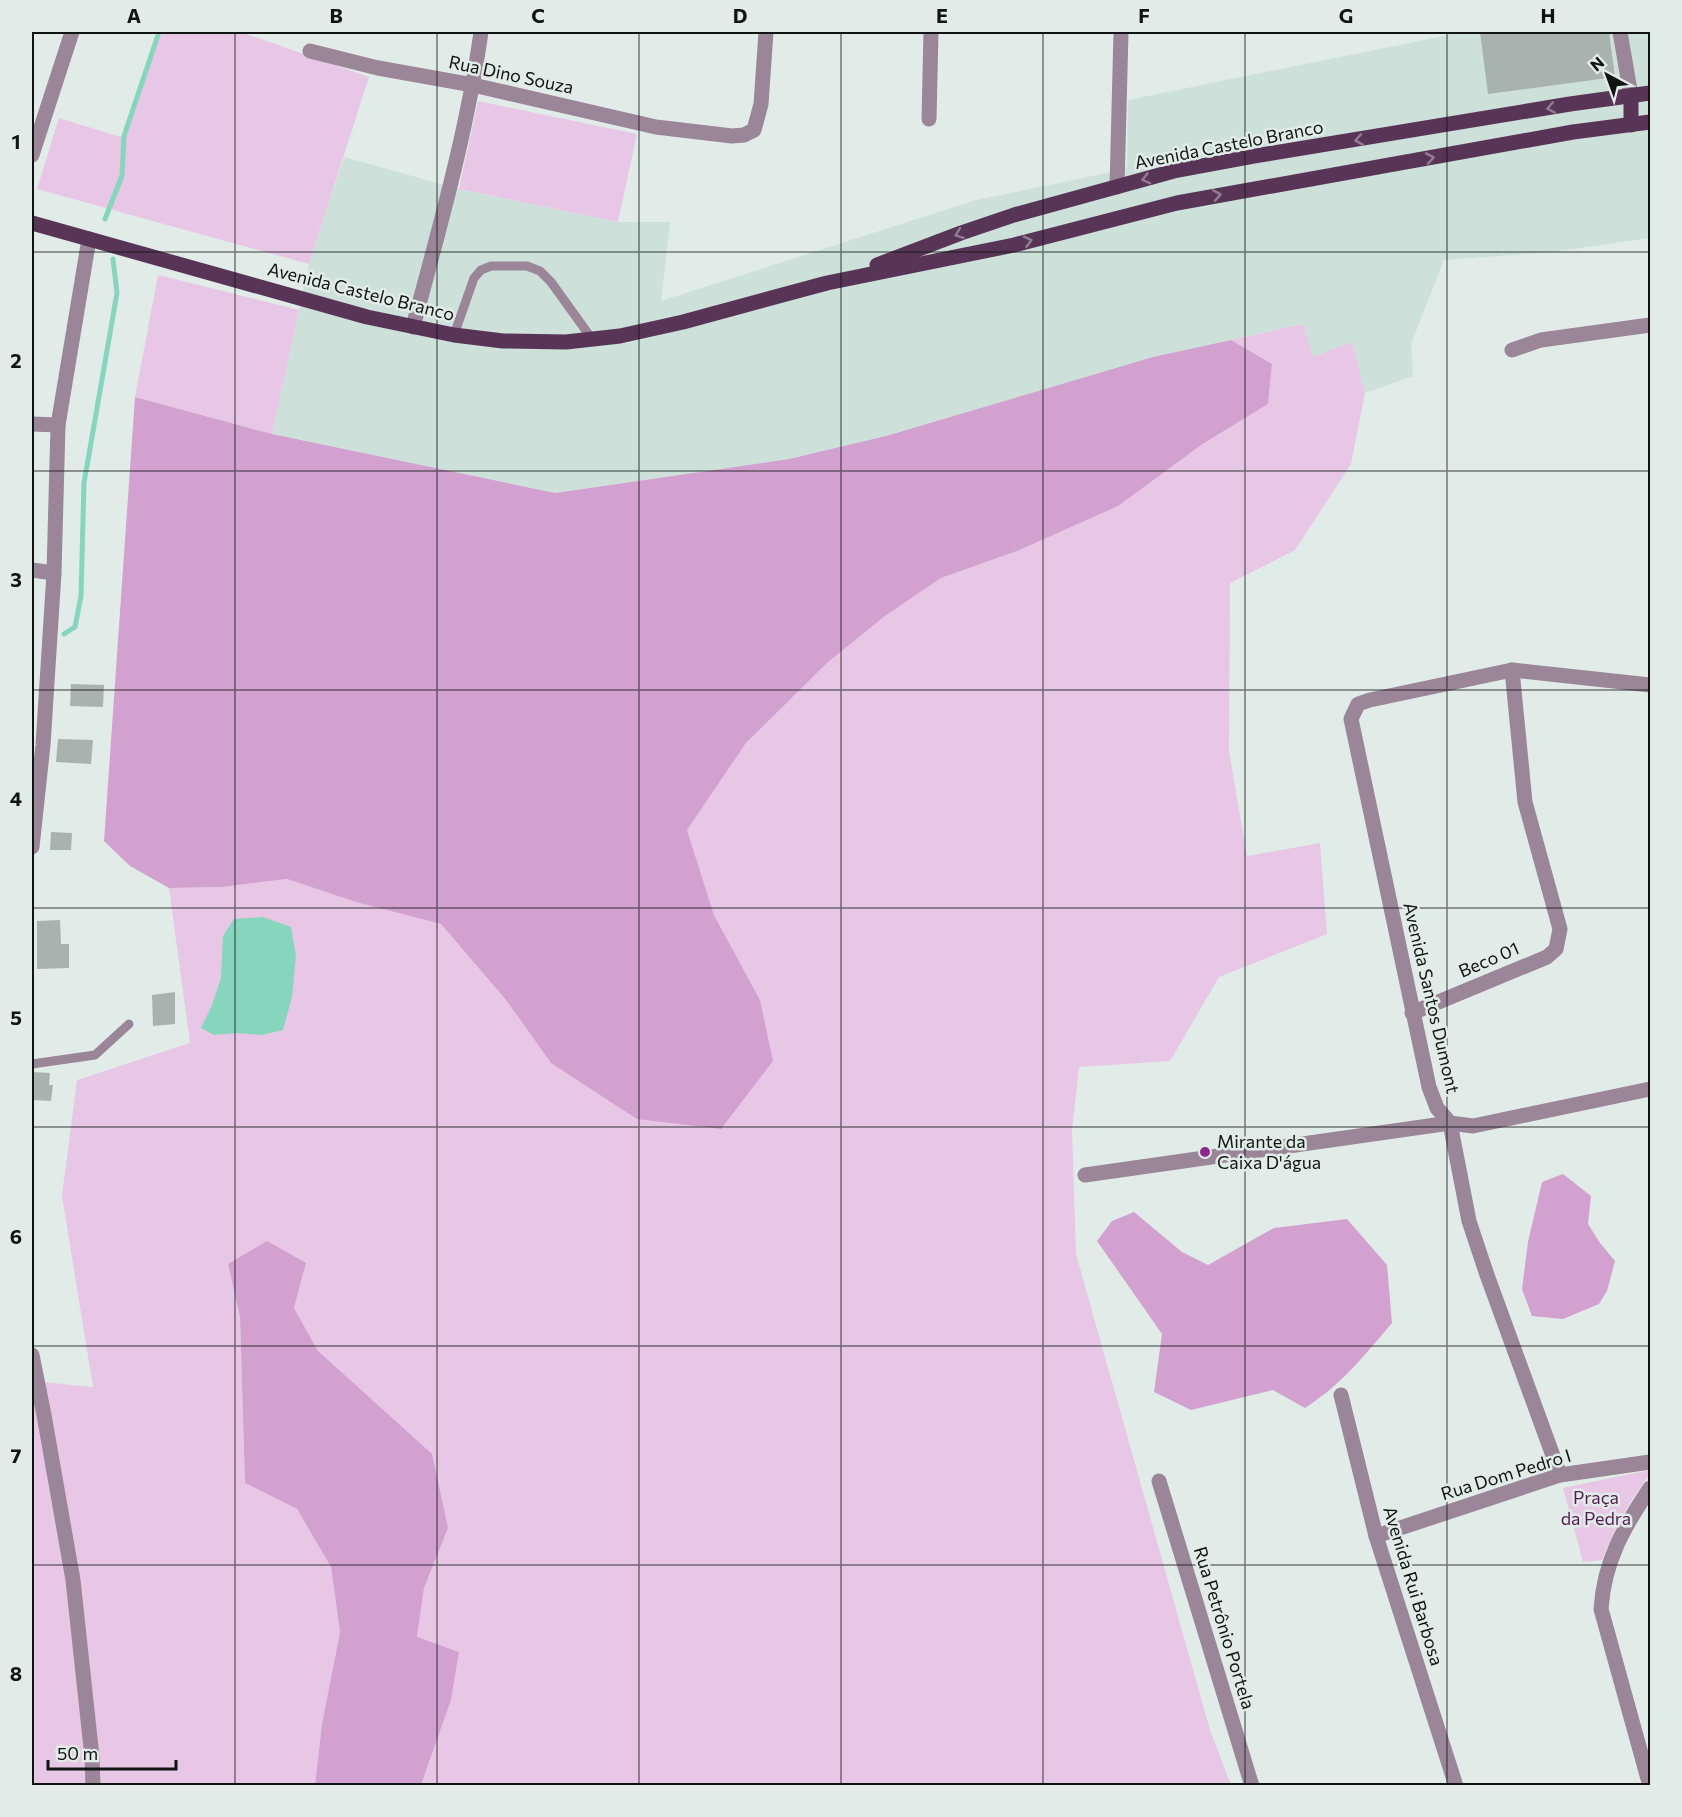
<svg xmlns="http://www.w3.org/2000/svg" width="1682" height="1817" viewBox="0 0 1682 1817" font-family="Commissioner,sans-serif">
<style>
.built{fill:#cde0da}
.green{fill:#e7c7e5}
.forest{fill:#d2a1cf}
.water{fill:#87d5bd}
.lines{fill:none;stroke-linecap:round;stroke-linejoin:round}
.stream{stroke:#87d5bd;stroke-width:5}
.building{fill:#a8b2af}
.service{stroke:#9b8599;stroke-width:9}
.minor{stroke:#9b8599;stroke-width:15}
.tertiary{stroke:#9b8599;stroke-width:15}
.primary{stroke:#583557;stroke-width:15}
.oneway{stroke:#8f7e91}
.grid{fill:none;stroke:#101413;stroke-width:1.5;stroke-opacity:0.55}
.poi-dot{fill:#8d278d;stroke:#e1ece8;stroke-width:2}
.labels{text-anchor:middle;stroke-width:5;stroke-linejoin:round;paint-order:stroke}
.street-label{font-size:18px;fill:#101413;stroke:#e1ece8}
.poi-label{font-size:18px;fill:#101413;stroke:#e1ece8;text-anchor:start}
.park-label{font-size:18px;fill:#551b54;stroke:#e1ece8}
.neatline{fill:none;stroke:#101413;stroke-width:2}
.grid-label{font-size:20px;text-anchor:middle;font-weight:bold;fill:#101413}
</style>
<rect width="100%" height="100%" fill="#e1ece8"/>
<path class="built" d="M1449 32H1650V238L1552 252 1444 260 1411 344 1413 376 1365 393 1352 343 1313 357 1302 324 1153 357 886 436 789 459 555 493 272 434 309 264 344 157 459 189 597 218 618 222H670L661 301 976 200 1127 169 1128 100 1449 35Z"/>
<g class="green">
<path d="M159 32H241L369 77 309 264 37 189 59 118 124 138Z"/>
<path d="M478 101 637 134 618 222 459 189Z"/>
<path d="M158 275 299 310 272 434 135 397Z"/>
<path d="M1303 324 1313 357 1352 342 1365 393 1351 464 1295 550 1230 583 1229 751 1247 856 1320 843 1327 934 1219 977 1170 1061 1079 1067 1072 1130 1076 1254 1210 1730 1231 1785H421L451 1700 459 1652 417 1638 424 1588 448 1528 369 1398 318 1351 294 1308 306 1263 228 1264 240 1317 245 1483 297 1509 331 1567 340 1632 322 1724 315 1785 32 1786V1381L93 1387 62 1196 77 1080 190 1043 169 888 222 887 287 879 357 902 441 924 506 1000 551 1063 760 1000 714 915 687 830 746 743 827 663 885 616 941 578 1017 551 1201 445 1268 404 1272 364 1231 340Z"/>
<path d="M1650 1470V1474C1630 1501 1614 1528 1602 1560L1583 1562 1563 1488Z"/>
</g>
<g class="forest">
<path d="M1231 340 1272 364 1268 404 1201 445 1118 506 1017 551 941 578 885 616 827 663 746 743 687 830 714 915 760 1000 773 1061 721 1129 637 1119 551 1063 506 1000 441 924 356 902 287 879 222 887 169 888 130 866 104 841 135 397 272 434 555 493 789 459 886 436 1153 357Z"/>
<path d="M1563 1174 1591 1196 1588 1224 1600 1243 1615 1261 1607 1291 1599 1304 1563 1319 1532 1316 1522 1289 1528 1242 1542 1182Z"/>
<path d="M1134 1212 1182 1252 1208 1265 1274 1228 1347 1219 1387 1265 1392 1323C1363 1357 1342 1384 1305 1408L1273 1390 1191 1410 1154 1392 1162 1334 1097 1241 1112 1221Z"/>
<path d="M267 1241 306 1263 294 1308 318 1351 432 1454 448 1528 424 1588 417 1637 459 1652 451 1700 421 1785H315L322 1724 340 1632 331 1567 297 1509 245 1483 240 1317 228 1264Z"/>
</g>
<path class="water" d="M263 917 291 927 296 956 292 997 283 1030 262 1035 236 1033 214 1035 201 1028 212 1005 221 978 223 936 234 919Z"/>
<g class="lines">
<g class="stream">
<path d="M105 219 122 176 124 136 159 32"/>
<path d="M64 634 75 627 81 596 84 483 117 293 113 259"/>
</g>
</g>
<g class="building">
<path d="M1480 32H1609L1615 77 1488 94Z"/>
<path d="M71 684 104 685 103 707 70 706Z"/>
<path d="M58 739 93 740 91 764 56 762Z"/>
<path d="M51 832 72 833 71 850H50Z"/>
<path d="M60 920 61 944H69V968L37 969V921Z"/>
<path d="M175 992V1024L153 1026 152 995Z"/>
<path d="M32 1072 50 1073 49 1085H53L51 1101 32 1100Z"/>
</g>
<g class="lines">
<g class="service">
<path d="M454 335 474 278 481 270 491 266H527L540 271 551 282 592 339"/>
<path d="M32 1064 95 1055 129 1024"/>
</g>
<g class="minor">
<path d="M1620 32 1631 96"/>
<path d="M310 51 378 68 473 85 656 127 732 136 744 135 754 130 761 104 766 32"/>
<path d="M929 119 931 32"/>
<path d="M413 327C439 229 467 132 481 32"/>
<path d="M1512 350 1541 340 1650 325"/>
<path d="M32 424 58 425"/>
<path d="M32 570 54 573"/>
<path d="M32 847 43 745 54 573 58 425 89 239"/>
<path d="M1412 1013 1547 957 1556 949 1560 929 1525 802 1512 670"/>
<path d="M1085 1175 1450 1123 1473 1126 1650 1089"/>
<path d="M32 1355 44 1415 73 1580 92 1757 93 1786"/>
<path d="M1341 1395 1376 1536 1456 1786"/>
<path d="M1560 1475 1487 1275 1469 1221 1450 1123 1437 1108 1429 1087 1351 719 1358 704 1370 700 1512 670 1650 685"/>
<path d="M1159 1481 1252 1786"/>
<path d="M1376 1536 1560 1475 1650 1462"/>
</g>
<g class="tertiary">
<path d="M32 155 72 32"/>
<path d="M1117 187 1121 32"/>
<path d="M1650 1786 1601 1609C1604 1561 1624 1527 1650 1488"/>
</g>
<g class="primary">
<path d="M1631 125V96"/>
<path d="M32 223 367 317 454 335 503 341 566 342 620 336 683 322 827 283 1014 245 1177 203 1573 132 1650 122"/>
<path d="M877 265 961 233 1014 215 1174 171 1255 156 1570 104 1650 93"/>
</g>
</g>
<defs><path id="oneway-chevron" d="M-2-3.5L2.5 0L-2 3.5" fill="none" stroke-width="1.6" stroke-linecap="round" stroke-linejoin="round" transform="scale(1.5)"/></defs>
<g class="oneway">
<use href="#oneway-chevron" transform="translate(1551 108) rotate(169)"/>
<use href="#oneway-chevron" transform="translate(1359 140) rotate(170)"/>
<use href="#oneway-chevron" transform="translate(1430 158) rotate(-10)"/>
<use href="#oneway-chevron" transform="translate(1146 179) rotate(165)"/>
<use href="#oneway-chevron" transform="translate(1217 195) rotate(-10)"/>
<use href="#oneway-chevron" transform="translate(959 234) rotate(160)"/>
<use href="#oneway-chevron" transform="translate(1028 241) rotate(-15)"/>
</g>
<path class="grid" d="M235 32V1786M437 32V1786M639 32V1786M841 32V1786M1043 32V1786M1245 32V1786M1447 32V1786M32 252H1650M32 471H1650M32 690H1650M32 908H1650M32 1127H1650M32 1346H1650M32 1565H1650"/>
<circle class="poi-dot" cx="1205" cy="1152" r="6"/>
<g class="labels">
<g class="street-label">
<text transform="translate(511 75) rotate(12)" y="6">Rua Dino Souza</text>
<text transform="translate(1229 145) rotate(-11)" y="6">Avenida Castelo Branco</text>
<text transform="translate(361 292) rotate(14)" y="6">Avenida Castelo Branco</text>
<text transform="translate(1489 960) rotate(-23)" y="6">Beco 01</text>
<text transform="translate(1431 998) rotate(77)" y="6">Avenida Santos Dumont</text>
<text transform="translate(1506 1475) rotate(-17)" y="6">Rua Dom Pedro I</text>
<text transform="translate(1413 1586) rotate(73)" y="6">Avenida Rui Barbosa</text>
<text transform="translate(1224 1628) rotate(73)" y="6">Rua Petrônio Portela</text>
</g>
<g class="poi-label">
<text x="1217" y="1148">Mirante da<tspan x="1217" dy="21">Caixa D'água</tspan></text>
</g>
<g class="park-label">
<text x="1596" y="1504">Praça<tspan x="1596" dy="21">da Pedra</tspan></text>
</g>
</g>
<rect width="1682" height="1817" fill="none" stroke="#e1ece8" stroke-width="66"/>
<g transform="translate(1607 75) rotate(319)" stroke="#e1ece8" stroke-width="4.5" paint-order="stroke">
<path d="M0-4.5L10 22L0 15L-10 22Z" fill="#101413"/>
<text y="-9" font-size="16" font-weight="bold" text-anchor="middle" fill="#101413">N</text>
</g>
<path d="M48 1760v9h128v-9" fill="none" stroke="#101413" stroke-width="3"/>
<text x="57" y="1760" font-size="18" fill="#101413" stroke="#e1ece8" stroke-width="4.5" paint-order="stroke">50 m</text>
<rect x="33" y="33" width="1616" height="1751" class="neatline"/>
<g class="grid-label">
<text x="134" y="23">A</text>
<text x="336" y="23">B</text>
<text x="538" y="23">C</text>
<text x="740" y="23">D</text>
<text x="942" y="23">E</text>
<text x="1144" y="23">F</text>
<text x="1346" y="23">G</text>
<text x="1548" y="23">H</text>
<text x="16" y="149">1</text>
<text x="16" y="368">2</text>
<text x="16" y="587">3</text>
<text x="16" y="806">4</text>
<text x="16" y="1025">5</text>
<text x="16" y="1244">6</text>
<text x="16" y="1463">7</text>
<text x="16" y="1681">8</text>
</g>
</svg>
